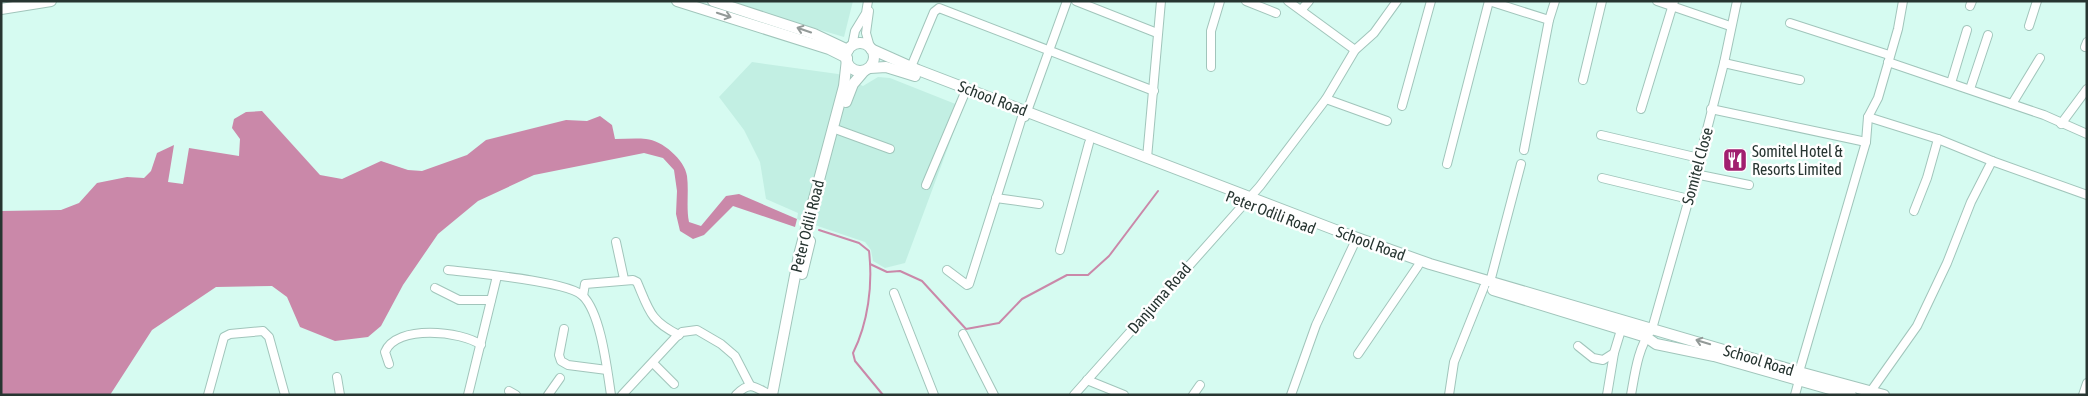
<svg xmlns="http://www.w3.org/2000/svg" width="2088" height="396" viewBox="0 0 2088 396" font-family="'Asap Condensed',sans-serif">
<style>
.built{fill:#c2efe3}
.water{fill:#ca88a9}
.lines{fill:none;stroke-linecap:round;stroke-linejoin:round}
.stream{stroke:#ca88a9;stroke-width:2}
.minor-casing{stroke:#a1c5bb;stroke-width:10}
.major-casing{stroke:#a1c5bb;stroke-width:12}
.minor{stroke:#fff;stroke-width:8}
.major{stroke:#fff;stroke-width:10}
.oneway{stroke:#939a98}
.labels{text-anchor:middle;stroke-width:5;stroke-linejoin:round;paint-order:stroke}
.street-label{font-size:16px;fill:#273531;stroke:#fff}
.poi-label{font-size:16px;fill:#273531;stroke:#fff;text-anchor:start}
</style>
<rect width="100%" height="100%" fill="#d6fbf1"/>
<g class="built">
<path d="M724 1H853L844 37Z"/>
<path d="M752 62 838 74 863 86 878 77 890 78 963 107 905 263 885 268 873 261 871 250 865 242 797 219 798 213 766 199 760 162 744 130 719 97Z"/>
</g>
<path class="water" d="M262 111 320 175 342 179 381 161 408 170 422 171 467 155 486 140 566 120 587 121 600 116 612 125 615 139C625 139 636 138 646 139 662 140 685 160 687 176 689 192 686 207 689 222L701 226 726 196 739 194 797 219 795 227 733 206 704 235 693 239 680 231 676 214 677 191 674 170 663 158 644 153 534 175 478 201 438 234 403 285 381 326 368 337 335 341 300 327 287 297 272 286 216 287 152 330 110 395H1V211L61 210 79 203 97 183 127 177 144 178 151 171 157 153 174 145 168 182 183 184 189 148 239 156 240 139 232 128 234 119 246 112Z"/>
<g class="lines">
<g class="stream">
<path d="M819 230 859 243 869 251C873 285 868 323 853 353L855 361 883 395"/>
<path d="M870 264 887 272 900 271 922 281 966 329 999 323 1022 299 1067 275H1088L1109 256 1158 191"/>
</g>
<defs>
<g id="minor">
<path d="M1076 1 1157 33"/>
<path d="M1246 1 1276 13"/>
<path d="M1288 1 1355 50"/>
<path d="M1489 1 1549 20"/>
<path d="M1657 1 1730 26"/>
<path d="M1970 6 1972 1"/>
<path d="M1302 9 1309 1"/>
<path d="M869 11 866 33 870 47"/>
<path d="M1790 23 1889 55"/>
<path d="M2029 26 2037 1"/>
<path d="M852 46 855 31 866 13 868 1"/>
<path d="M2085 47 2087 42"/>
<path d="M1888 62 2044 115 2087 134"/>
<path d="M1724 63 1800 80"/>
<path d="M911 67 934 12 939 8 1154 91"/>
<path d="M1211 67V31L1220 1"/>
<path d="M1583 80 1602 1"/>
<path d="M1951 83 1967 30"/>
<path d="M1970 89 1988 35"/>
<path d="M1326 99 1387 121"/>
<path d="M2012 104 2040 58"/>
<path d="M1402 106 1431 1"/>
<path d="M1641 109 1674 1"/>
<path d="M1711 109 1866 142"/>
<path d="M1025 117 1067 1"/>
<path d="M1868 117 1938 139 1992 161 1971 202 1947 263 1917 326 1871 391"/>
<path d="M2061 124 2087 89"/>
<path d="M838 130 890 149"/>
<path d="M1601 135 1699 158"/>
<path d="M1524 150 1549 20 1555 1"/>
<path d="M1147 158 1161 1"/>
<path d="M1992 161 2087 195"/>
<path d="M1447 164 1489 1"/>
<path d="M1695 174 1749 185"/>
<path d="M1602 178 1689 199"/>
<path d="M926 185 964 95"/>
<path d="M996 198 1039 204"/>
<path d="M1914 211 1927 178 1938 139"/>
<path d="M616 242 624 279"/>
<path d="M1060 250 1089 143"/>
<path d="M448 270C473 273 569 281 583 296 601 314 607 369 611 395"/>
<path d="M947 270 967 285 969 284 1022 117"/>
<path d="M1490 282 1521 164"/>
<path d="M435 288 459 300H491"/>
<path d="M894 293 934 395"/>
<path d="M583 296 585 284 633 280 637 282C649 310 650 321 679 335"/>
<path d="M564 329 559 355 561 361 568 365 607 370"/>
<path d="M963 334 994 395"/>
<path d="M1578 346 1593 358 1603 360 1614 353 1621 330"/>
<path d="M1358 354 1418 266"/>
<path d="M653 363 674 384"/>
<path d="M389 364 385 352C396 324 462 331 481 345"/>
<path d="M337 377 340 395"/>
<path d="M1087 380 1124 395"/>
<path d="M509 391 516 395"/>
<path d="M208 395 224 337 230 334 263 331 269 337 285 395"/>
<path d="M468 395 497 276"/>
<path d="M548 395 560 378"/>
<path d="M622 395 675 338 682 332 697 330 721 344 735 356 750 385"/>
<path d="M736 395C750 380 755 387 770 395"/>
<path d="M1074 395 1260 186 1326 99 1355 50 1374 33 1397 1"/>
<path d="M1193 395 1200 385"/>
<path d="M1291 395 1316 325 1354 244"/>
<path d="M1449 395 1454 362 1484 287"/>
<path d="M1607 395 1614 353"/>
<path d="M1631 395C1635 373 1638 347 1652 329L1692 188 1724 63 1737 1"/>
<path d="M1795 395 1799 380V372L1866 142 1868 117 1878 98 1898 29 1903 1"/>
<path d="M2083 395 2087 383"/>
</g>
<g id="major">
<path d="M677 1 829 49 847 58"/>
<path d="M713 1 814 34 848 50"/>
<path d="M1 9 51 1"/>
<circle cx="860" cy="57" r="14"/>
<path d="M871 49 918 70 1346 234 1430 264 1799 372 1884 395"/>
<path d="M870 68 886 67 915 76"/>
<path d="M846 102 853 84 864 71"/>
<path d="M802 274 810 241"/>
<path d="M1493 290 1646 337 1656 344 1714 356 1851 395"/>
<path d="M772 395 799 255 844 86 847 59"/>
</g>
</defs>
<use href="#minor" class="minor-casing"/>
<use href="#major" class="major-casing"/>
<use href="#minor" class="minor"/>
<use href="#major" class="major"/>
</g>
<defs><path id="oneway-shaft" d="M-6 0H5M1.5-3L5.5 0L1.5 3" fill="none" stroke-width="1.6" stroke-linecap="round" stroke-linejoin="round" transform="scale(1.25)"/></defs>
<g class="oneway">
<use href="#oneway-shaft" transform="translate(724 15) rotate(18)"/>
<use href="#oneway-shaft" transform="translate(804 30) rotate(-161)"/>
<use href="#oneway-shaft" transform="translate(1703 342) rotate(-163)"/>
</g>
<defs>
<symbol id="restaurant-square" viewBox="-11 -11 22 22"><rect x="-9" y="-9" width="18" height="18" rx="4" fill="#a11f6f" stroke="#fff"/><path d="M-5-6h1v4h1v-4h1v4h1v-4h1v5L-1.5 .5V6h-2V.5L-5-1ZM5-6V6H3V1.5H1.5Q1.5-4 5-6Z" fill="#fff"/></symbol>
</defs>
<g fill-rule="evenodd">
<use href="#restaurant-square" x="1721" y="146" width="28" height="28"/>
</g>
<g class="labels">
<g class="street-label">
<text transform="translate(993 98) rotate(21)" y="6">School Road</text>
<text transform="translate(1697 166) rotate(-75)" y="6">Somitel Close</text>
<text transform="translate(1271 212) rotate(21)" y="6">Peter Odili Road</text>
<text transform="translate(807 226) rotate(-76)" y="6">Peter Odili Road</text>
<text transform="translate(1371 243) rotate(20)" y="6">School Road</text>
<text transform="translate(1159 298) rotate(-49)" y="6">Danjuma Road</text>
<text transform="translate(1759 360) rotate(17)" y="6">School Road</text>
</g>
<g class="poi-label">
<text x="1752" y="157">Somitel Hotel &amp;<tspan x="1752" dy="18">Resorts Limited</tspan></text>
</g>
</g>
<rect width="2088" height="396" fill="none" stroke="#273531" stroke-width="5"/>
</svg>
